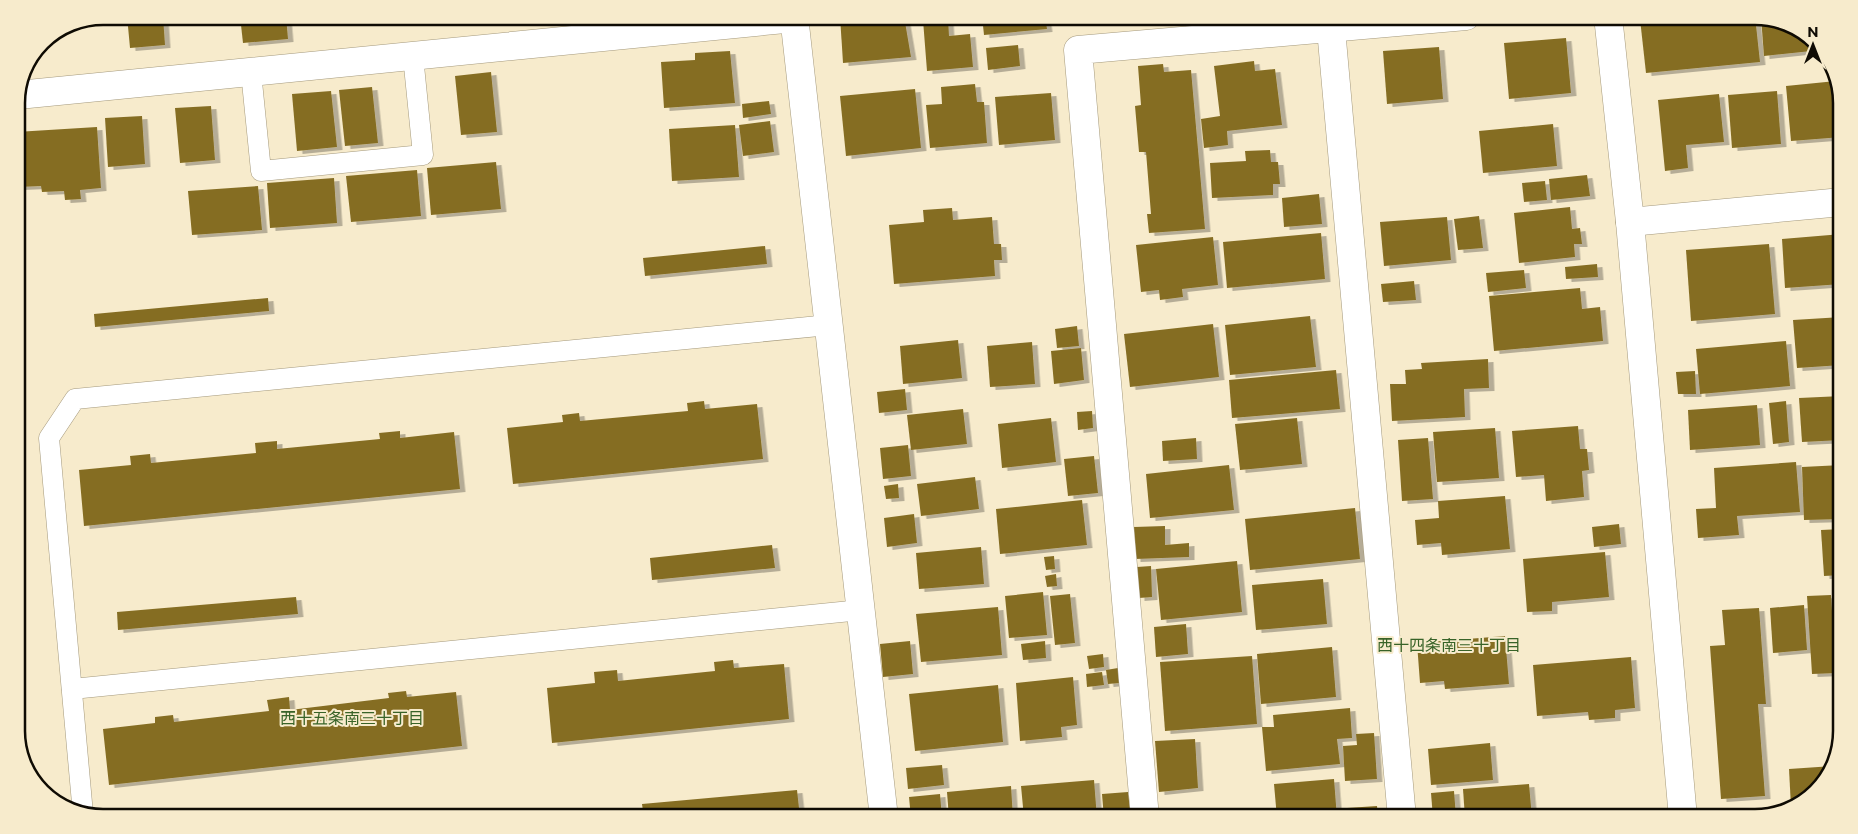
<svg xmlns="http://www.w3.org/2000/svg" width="1858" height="834" viewBox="0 0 1858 834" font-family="Montserrat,'Noto Sans JP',sans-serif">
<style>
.building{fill:#856d24;filter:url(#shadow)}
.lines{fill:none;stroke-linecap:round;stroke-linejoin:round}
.lane-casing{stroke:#a4997c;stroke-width:21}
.street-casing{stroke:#a4997c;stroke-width:29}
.lane{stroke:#fff;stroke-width:20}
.street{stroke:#fff;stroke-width:28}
.labels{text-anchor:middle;stroke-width:4;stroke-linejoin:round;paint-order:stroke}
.neighbourhood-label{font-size:16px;fill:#386328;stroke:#f7ebcc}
.rim{fill:none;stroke:#0f0b03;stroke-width:2.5}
</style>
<defs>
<filter id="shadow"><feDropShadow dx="5.5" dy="3" stdDeviation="0" flood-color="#0004"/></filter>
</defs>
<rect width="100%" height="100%" fill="#f7ebcc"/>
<g class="building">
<path d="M127 16H163L165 45 130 48Z"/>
<path d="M187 16H226V18L187 22Z"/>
<path d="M240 16H286L288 39 243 43Z"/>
<path d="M402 16H437V20L403 23Z"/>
<path d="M445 16H480V18L445 21Z"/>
<path d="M840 16H904L911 57 843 63Z"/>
<path d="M982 16H1045L1047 29 984 35Z"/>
<path d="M1669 16H1755L1760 62 1646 73 1640 19Z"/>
<path d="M1761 17 1788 23 1821 50 1764 56Z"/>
<path d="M948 18 949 36 970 34 973 67 927 71 923 20Z"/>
<path d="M1566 38 1571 93 1509 99 1504 43Z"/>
<path d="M1018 45 1020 66 988 70 986 48Z"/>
<path d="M1439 47 1443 99 1387 104 1383 51Z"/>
<path d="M730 51 735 103 664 108 661 62 695 60V53Z"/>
<path d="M1254 61 1255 71 1275 69 1282 125 1227 131 1228 145 1204 148 1201 119 1220 116 1214 66Z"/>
<path d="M1163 64 1164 72 1191 70 1205 229 1149 233 1147 214H1151L1146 152H1139L1135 106 1141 105 1138 66Z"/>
<path d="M491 72 497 132 461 135 455 76Z"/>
<path d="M1836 81 1842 98V137L1791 141 1786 86Z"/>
<path d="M975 84 977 102H984L987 143 930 148 926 105 942 104 941 87Z"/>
<path d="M372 87 378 143 345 146 339 90Z"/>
<path d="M915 89 921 148 846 156 840 96Z"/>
<path d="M331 91 337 147 297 151 292 94Z"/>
<path d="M1777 91 1781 144 1732 148 1728 95Z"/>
<path d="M1051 93 1055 140 999 145 995 97Z"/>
<path d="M1719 94 1724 142 1686 145 1688 168 1665 171 1658 100Z"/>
<path d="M769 101 771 114 743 118 742 104Z"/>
<path d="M211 106 215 160 180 163 175 108Z"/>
<path d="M142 116 145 164 108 167 105 118Z"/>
<path d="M770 121 774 152 743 156 739 125Z"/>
<path d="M1553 124 1557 166 1483 173 1479 131Z"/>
<path d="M735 125 739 177 672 181 669 129Z"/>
<path d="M97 127 101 188 80 190 81 199 65 200 64 191 42 192 41 186 18 187 16 132Z"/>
<path d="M1270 150 1271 162H1278L1280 184H1273V195L1212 198 1210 163 1246 161 1245 151Z"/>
<path d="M496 162 501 209 431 215 427 168Z"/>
<path d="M417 170 421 216 351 222 346 176Z"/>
<path d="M1587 175 1590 196 1551 200 1549 179Z"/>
<path d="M334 178 337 223 270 228 267 183Z"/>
<path d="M1545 181 1547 200 1524 202 1522 183Z"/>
<path d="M258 186 262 230 192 235 188 191Z"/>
<path d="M1319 194 1322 224 1284 227 1282 198Z"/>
<path d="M1570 207 1572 229 1580 228 1582 244H1574L1575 257 1519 263 1514 213Z"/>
<path d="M952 208 953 220 992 217 994 244H1001L1002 260H994L995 276 894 284 889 225 924 222 923 210Z"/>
<path d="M1479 216 1483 248 1458 250 1454 219Z"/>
<path d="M1447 217 1451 260 1384 266 1380 222Z"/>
<path d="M1321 233 1325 279 1227 288 1223 242Z"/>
<path d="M1842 234V284L1785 288 1782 239Z"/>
<path d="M1213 237 1218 285 1182 289 1183 297 1160 300 1159 290 1141 292 1136 245Z"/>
<path d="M1769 244 1775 314 1691 321 1686 250Z"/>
<path d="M765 246 767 264 645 276 643 258Z"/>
<path d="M1597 264 1598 277 1566 279 1565 267Z"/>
<path d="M1524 270 1526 288 1488 292 1486 273Z"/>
<path d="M1414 281 1416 300 1383 302 1381 284Z"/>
<path d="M1580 288 1582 309 1600 307 1603 341 1494 351 1489 296Z"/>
<path d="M268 298 269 311 95 327 94 314Z"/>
<path d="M1310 316 1316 367 1230 375 1225 325Z"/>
<path d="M1842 317V365L1797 368 1793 320Z"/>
<path d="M1213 324 1219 377 1130 387 1124 334Z"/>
<path d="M1077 326 1079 346 1057 348 1055 329Z"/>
<path d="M958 340 962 378 903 384 900 346Z"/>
<path d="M1786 341 1790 386 1700 394 1696 349Z"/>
<path d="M1032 342 1035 384 990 387 987 346Z"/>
<path d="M1081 348 1084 380 1054 384 1051 351Z"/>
<path d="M1488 359 1489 388 1464 389 1465 417 1392 421 1390 384H1406L1405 370 1422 369 1421 363Z"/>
<path d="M1336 370 1340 409 1232 418 1229 380Z"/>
<path d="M1695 371 1696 394H1678L1676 372Z"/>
<path d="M905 389 907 410 879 413 877 392Z"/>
<path d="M1842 396V440L1802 442 1799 398Z"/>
<path d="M704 401 705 409 757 404 763 459 513 484 507 428 563 422 562 415 579 413 580 421 688 411 687 403Z"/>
<path d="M1786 401 1789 442 1773 444 1769 403Z"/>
<path d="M1757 405 1760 445 1690 450 1688 410Z"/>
<path d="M963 409 967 444 911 450 907 415Z"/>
<path d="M1092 411 1093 428 1078 430 1077 412Z"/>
<path d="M1051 418 1056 462 1002 468 998 424Z"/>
<path d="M1297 418 1302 464 1240 470 1235 424Z"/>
<path d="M1578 426 1580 449H1587L1589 470 1582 471 1584 497 1546 501 1544 475 1516 477 1512 431Z"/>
<path d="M1495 428 1499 478 1437 482 1433 432Z"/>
<path d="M400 431V438L454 432 460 489 84 526 79 470 131 465 130 456 150 454 151 463 256 453 255 443 277 441V449L380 439 379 433Z"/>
<path d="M1196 438 1197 459 1163 461 1162 441Z"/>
<path d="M1428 438 1433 499 1402 501 1398 440Z"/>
<path d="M908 445 911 476 883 479 880 448Z"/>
<path d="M1094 456 1098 493 1068 496 1064 459Z"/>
<path d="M1796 462 1800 512 1737 516 1739 535 1698 538 1696 509 1716 508 1714 468Z"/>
<path d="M1229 465 1234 510 1150 518 1146 474Z"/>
<path d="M1842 465V519L1804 520 1802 467Z"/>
<path d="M975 477 979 509 921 516 917 484Z"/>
<path d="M898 484 899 498 886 499 884 486Z"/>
<path d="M1505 496 1510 549 1442 555 1441 543 1417 545 1415 520 1439 518 1438 501Z"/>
<path d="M1082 500 1087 545 1000 554 996 509Z"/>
<path d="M1355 508 1360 559 1250 570 1245 519Z"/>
<path d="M914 514 917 543 887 547 884 518Z"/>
<path d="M1619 524 1621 544 1594 547 1592 527Z"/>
<path d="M1165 526V545L1189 543V557L1135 559 1134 527Z"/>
<path d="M1842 529V575L1824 576 1821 530Z"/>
<path d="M772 545 775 568 652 580 650 558Z"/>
<path d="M981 547 984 584 919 589 916 553Z"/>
<path d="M1605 552 1609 597 1552 602V611L1527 612 1523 559Z"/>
<path d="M1054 556 1055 569 1046 570 1044 557Z"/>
<path d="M1237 561 1242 612 1161 620 1156 569Z"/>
<path d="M1151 566 1152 597 1139 598 1137 567Z"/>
<path d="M1056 574 1057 586 1047 587 1045 576Z"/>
<path d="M1323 579 1327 624 1256 630 1252 585Z"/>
<path d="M1043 592 1047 635 1009 638 1005 596Z"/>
<path d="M1070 594 1075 643 1055 645 1050 596Z"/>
<path d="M1831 595 1836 673 1812 674 1807 596Z"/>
<path d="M296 597 298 614 118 630 117 612Z"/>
<path d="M1835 604H1842V666H1840Z"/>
<path d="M1804 605 1807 650 1773 653 1770 608Z"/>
<path d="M998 607 1002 655 921 662 916 614Z"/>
<path d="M1759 608 1766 704H1758L1765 796 1721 799 1710 646 1725 645 1722 610Z"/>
<path d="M1186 624 1188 654 1156 657 1154 627Z"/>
<path d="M1505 636 1509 684 1445 689 1444 681 1420 683 1417 643Z"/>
<path d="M910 641 913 674 883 677 880 644Z"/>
<path d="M1045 641 1046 658 1023 660 1021 644Z"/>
<path d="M1332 647 1336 697 1261 704 1257 654Z"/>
<path d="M1103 654 1104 667 1089 669 1087 656Z"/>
<path d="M1252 656 1257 724 1165 731 1160 662Z"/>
<path d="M1631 657 1635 708 1615 710V718L1589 720 1588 712 1537 716 1533 665Z"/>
<path d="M733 660 734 668 784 664 789 719 552 743 547 688 595 683 594 672 617 670 618 681 715 671 714 662Z"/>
<path d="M1118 668 1119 683 1108 684 1106 670Z"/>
<path d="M1102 672 1104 685 1087 687 1086 674Z"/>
<path d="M1073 677 1077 725 1061 727 1062 737 1020 741 1016 683Z"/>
<path d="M998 685 1003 742 915 751 909 694Z"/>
<path d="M406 691 407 697 456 692 462 746 109 785 103 729 155 723V717L173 715 174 722 269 711 267 700 289 697 290 710 389 698 388 693Z"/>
<path d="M1350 708 1352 738 1337 739 1340 764 1266 771 1262 727H1274L1273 715Z"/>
<path d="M1374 733 1377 779 1345 781 1343 746 1357 745 1356 734Z"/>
<path d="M1195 739 1198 788 1159 792 1155 741Z"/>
<path d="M1490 743 1493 780 1431 785 1428 749Z"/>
<path d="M942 765 944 785 908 789 906 768Z"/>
<path d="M1833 766 1803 803 1791 807 1789 769Z"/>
<path d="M1334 779 1337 818H1277L1274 784Z"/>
<path d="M1094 780 1097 818H1024L1021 786Z"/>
<path d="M1529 784 1532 818H1465L1463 789Z"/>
<path d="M1011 786 1013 818H949L947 792Z"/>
<path d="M797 790 799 808 692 818H644L642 804Z"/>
<path d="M1454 791 1456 817 1433 818 1431 793Z"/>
<path d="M1128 792 1131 818H1104L1102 794Z"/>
<path d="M940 794 942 818H911L909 797Z"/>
<path d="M1377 806 1378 818H1348L1347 808Z"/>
</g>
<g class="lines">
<defs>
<g id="lane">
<path d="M251 72 261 171 423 155 413 56"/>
<path d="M72 689 861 610"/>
<path d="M83 814 49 438 75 399 829 325"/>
</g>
<g id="street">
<path d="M794 16 884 818"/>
<path d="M1608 16 1630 222 1683 818"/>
<path d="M1331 29 1402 818"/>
<path d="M18 95 795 18"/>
<path d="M1630 222 1842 202"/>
<path d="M1145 818 1078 50 1466 16"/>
</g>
</defs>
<use href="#lane" class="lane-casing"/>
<use href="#street" class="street-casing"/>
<use href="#lane" class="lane"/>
<use href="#street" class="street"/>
</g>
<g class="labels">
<g class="neighbourhood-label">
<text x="1449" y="651">西十四条南三十丁目</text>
<text x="352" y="724">西十五条南三十丁目</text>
</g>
</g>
<path d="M0 0H1858V834H0ZM103 25H1755A78 78 0 0 1 1833 103V731A78 78 0 0 1 1755 809H103A78 78 0 0 1 25 731V103A78 78 0 0 1 103 25Z" fill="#f7ebcc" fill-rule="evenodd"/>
<path class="rim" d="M103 25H1755A78 78 0 0 1 1833 103V731A78 78 0 0 1 1755 809H103A78 78 0 0 1 25 731V103A78 78 0 0 1 103 25Z"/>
<g transform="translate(1813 45)" stroke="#f7ebcc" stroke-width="4" paint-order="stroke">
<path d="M0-4L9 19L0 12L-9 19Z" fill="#0f0b03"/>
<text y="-8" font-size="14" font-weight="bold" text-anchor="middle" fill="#0f0b03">N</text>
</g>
</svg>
